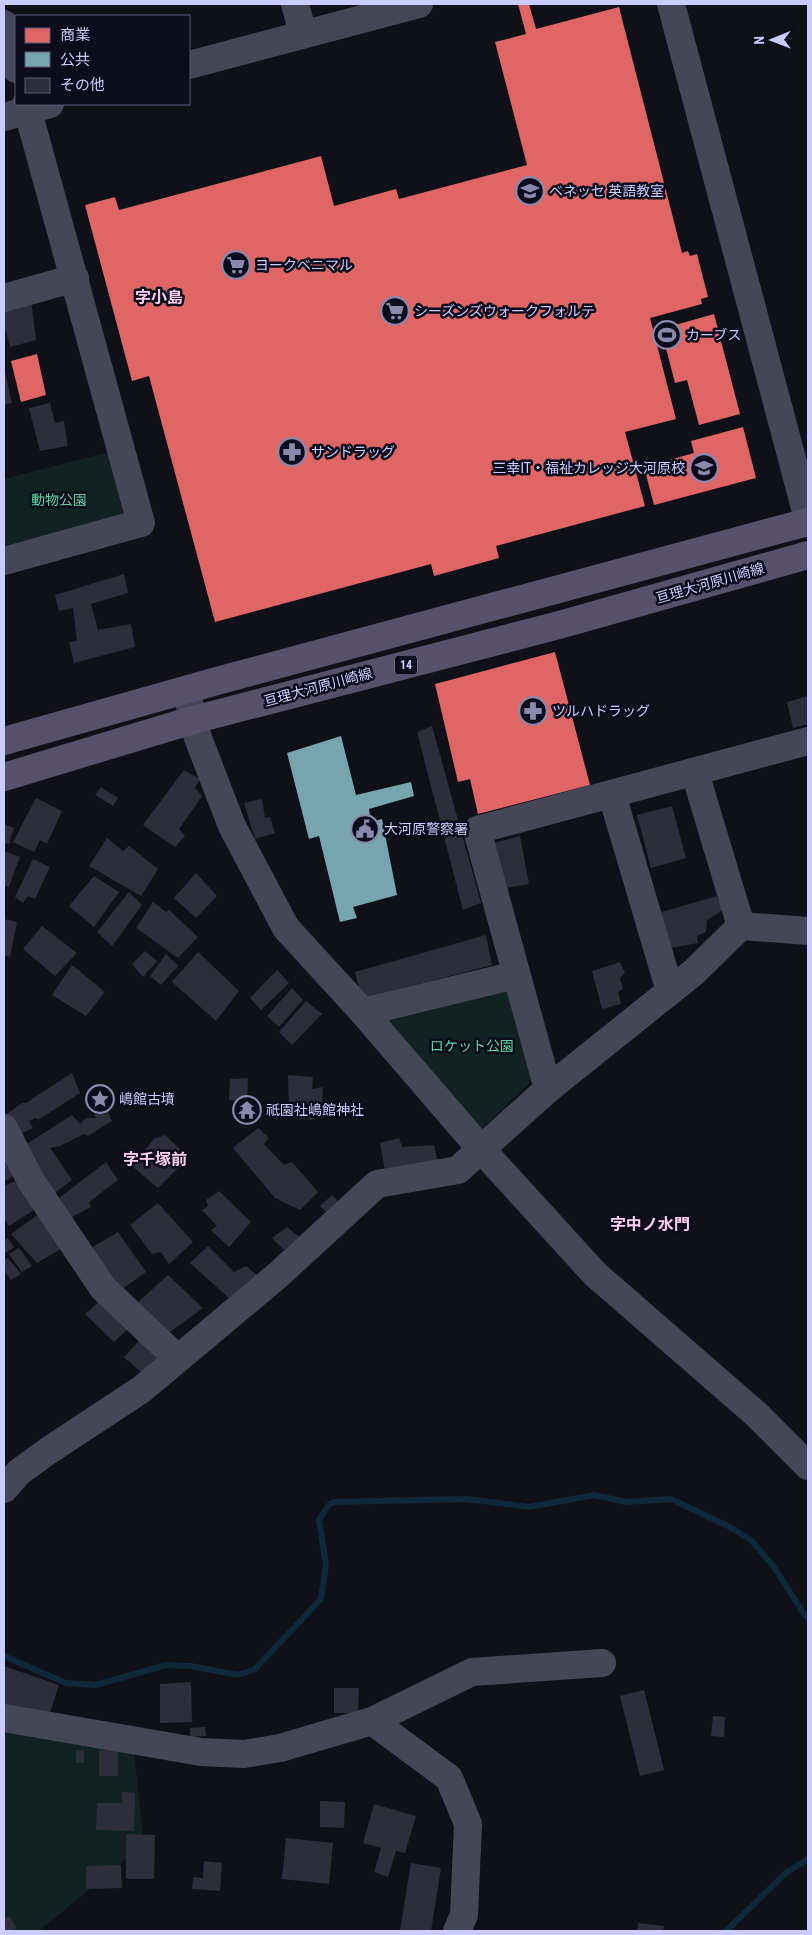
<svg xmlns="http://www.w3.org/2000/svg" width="812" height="1935" viewBox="0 0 812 1935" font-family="'Roboto Condensed','Noto Sans JP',sans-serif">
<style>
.green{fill:#102320}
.shops{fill:#e06666}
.public{fill:#76a5af}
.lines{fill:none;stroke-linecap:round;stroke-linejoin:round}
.stream{stroke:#0d273b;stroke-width:6}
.building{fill:#2d2d3c}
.minor{stroke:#454759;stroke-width:28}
.major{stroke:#57516b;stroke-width:28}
.labels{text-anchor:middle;stroke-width:5;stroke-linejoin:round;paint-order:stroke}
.shield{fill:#0c0c1c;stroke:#9192ba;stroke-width:1}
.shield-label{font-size:12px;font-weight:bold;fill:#caccfd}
.poi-label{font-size:14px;fill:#caccfd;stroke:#0c0c1c;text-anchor:start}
.park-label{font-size:14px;fill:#5ad8a3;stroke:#0c0c1c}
.street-label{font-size:14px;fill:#caccfd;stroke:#0c0c1c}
.quarter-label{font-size:16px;font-weight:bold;fill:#fdccf3;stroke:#0c0c1c}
</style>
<rect width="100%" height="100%" fill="#101018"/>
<g class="green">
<path d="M110 452 125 509 118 519 4 549V479Z"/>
<path d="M509 990 535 1078 479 1131 388 1029 387 1016Z"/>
<path d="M4 1726 133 1741 144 1844 39 1931H4Z"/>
</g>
<g class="shops">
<path d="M518 4H529L536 29 619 7 682 253 688 251 690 256 697 254 708 297 701 299 702 304 650 318 676 419 625 432 645 506 496 546 499 558 434 576 431 564 215 622 149 376 132 381 85 205 115 197 119 210 321 156 334 206 396 189 399 199 527 165 495 42 526 34Z"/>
<path d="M714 314 740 414 699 425 687 380 675 383 661 329Z"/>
<path d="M37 354 46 395 21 402 11 361Z"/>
<path d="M743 427 756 478 654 505 644 467 694 453 691 441Z"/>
<path d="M555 652 590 785 478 814 470 779 458 782 435 684Z"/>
</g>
<path class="public" d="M341 736 356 795 411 782 414 796 369 809 371 822 382 819 397 895 353 907 357 918 340 922 319 836 309 839 287 753Z"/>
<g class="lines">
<g class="stream">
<path d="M4 1656 66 1683 96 1685 166 1665 191 1666 238 1675 255 1669 321 1599 326 1565 319 1520 328 1506 333 1502 467 1499 529 1507 594 1495 626 1502 671 1499 730 1527 751 1540 774 1567 804 1614 808 1617"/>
<path d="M726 1931 787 1872 808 1859"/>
</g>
</g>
<g class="building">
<path d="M31 299 36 340 10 347 4 324V307Z"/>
<path d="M4 368 12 403 4 405Z"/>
<path d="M50 403 55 423 64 421 68 446 40 451 29 408Z"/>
<path d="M124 574 128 593 91 604 98 630 131 624 135 647 74 663 69 642 77 641 73 608 59 611 55 595Z"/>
<path d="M808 696V724L793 728 787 702Z"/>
<path d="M432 726 481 903 463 910 417 732Z"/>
<path d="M184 770 200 779 195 788 202 796 179 829 185 836 175 847 143 825Z"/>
<path d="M101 787 118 798 113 806 95 795Z"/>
<path d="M36 798 62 811 47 844 40 840 34 852 13 842Z"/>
<path d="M262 799 265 818 270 817 275 833 255 839 244 803Z"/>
<path d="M672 806 686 858 651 868 637 815Z"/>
<path d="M4 824 14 828 9 844 4 843Z"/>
<path d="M520 836 529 884 505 888 494 843Z"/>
<path d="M107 838 123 851 129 846 158 869 141 896 89 866Z"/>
<path d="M4 851 20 857 9 887 4 885Z"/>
<path d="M33 859 50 867 35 899 28 896 23 903 15 897Z"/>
<path d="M196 873 217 896 196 918 174 898Z"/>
<path d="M94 876 119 892 94 927 69 906Z"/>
<path d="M129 892 142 905 112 946 97 932Z"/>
<path d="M717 896 723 910 707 920 706 932 697 936 698 943 670 948 658 913Z"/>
<path d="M153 902 166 912 169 910 198 937 178 958 136 928Z"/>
<path d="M4 919 17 922 10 957 4 955Z"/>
<path d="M42 926 77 953 55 976 23 949Z"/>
<path d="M486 935 492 965 362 999 355 972Z"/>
<path d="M145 951 157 961 143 977 132 964Z"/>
<path d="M198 952 239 991 216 1021 172 982Z"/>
<path d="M166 954 178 966 161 985 150 976Z"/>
<path d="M620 962 625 973 620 978 623 989 618 992 621 1004 602 1009 592 971Z"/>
<path d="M72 965 105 992 86 1016 52 995Z"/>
<path d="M277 970 289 983 261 1010 250 998Z"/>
<path d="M292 988 303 1000 279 1027 267 1016Z"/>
<path d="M306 1001 322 1014 292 1045 279 1032Z"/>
<path d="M72 1073 80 1093 38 1120 36 1118 29 1121 33 1128 20 1134 7 1114 22 1103H26Z"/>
<path d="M288 1075 313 1077 312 1089 323 1087 322 1106 313 1107 315 1120 289 1118Z"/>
<path d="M248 1078 247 1101 229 1100 230 1079Z"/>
<path d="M100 1095 112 1121 88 1136 84 1134 60 1146 50 1148 72 1180 49 1197 22 1147 72 1115 80 1124 86 1118H96L89 1103Z"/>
<path d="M258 1128 269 1138 264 1144 284 1165 292 1162 318 1192 300 1210 275 1198 233 1148Z"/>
<path d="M165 1135 180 1149 177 1156 183 1163 158 1188 132 1166 154 1139Z"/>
<path d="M399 1138 402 1147 434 1145 439 1167 386 1176 380 1143Z"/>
<path d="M4 1149 16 1174 4 1182Z"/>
<path d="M106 1162 118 1180 89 1202 91 1207 72 1217 59 1198Z"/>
<path d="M15 1181 34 1210 9 1226 4 1218V1186Z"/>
<path d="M219 1191 251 1222 229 1247 211 1230 217 1226 202 1210 208 1206 206 1200Z"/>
<path d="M332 1195 339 1202 329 1215 320 1206Z"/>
<path d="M158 1203 193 1242 169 1264 161 1252 152 1254 130 1225Z"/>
<path d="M39 1214 61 1249 37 1263 11 1234Z"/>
<path d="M287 1227 299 1237 284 1250 272 1238Z"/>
<path d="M118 1232 146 1272 121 1290 88 1250Z"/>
<path d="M8 1238 14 1247 4 1254V1241Z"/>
<path d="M208 1246 234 1272 246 1266 259 1277 230 1299 190 1263Z"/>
<path d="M19 1248 32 1266 22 1272 9 1254Z"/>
<path d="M8 1258 21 1274 11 1280 4 1271V1260Z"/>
<path d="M168 1275 203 1308 170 1332 136 1304Z"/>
<path d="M101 1300 130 1327 114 1342 85 1314Z"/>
<path d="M140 1340 161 1360 143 1374 124 1357Z"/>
<path d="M4 1666 59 1685 48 1719 4 1704Z"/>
<path d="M191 1682 192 1722 160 1723V1684Z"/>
<path d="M334 1688H359L358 1713H334Z"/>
<path d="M644 1690 664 1770 640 1776 620 1696Z"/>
<path d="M713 1716 725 1717 724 1737 711 1736Z"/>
<path d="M205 1727 206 1736 190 1737V1728Z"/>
<rect x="76" y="1750" width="8" height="13"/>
<rect x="99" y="1750" width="19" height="26"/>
<path d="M122 1792 135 1793 134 1831 96 1830 97 1803H122Z"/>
<path d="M320 1801 345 1802 344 1828 320 1827Z"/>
<path d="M374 1804 416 1816 405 1853 396 1851 388 1877 374 1872 381 1848 363 1843Z"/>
<path d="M126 1834 155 1835 154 1879H126Z"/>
<path d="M286 1838 333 1843 329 1884 282 1879Z"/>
<path d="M204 1861 222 1863 220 1891 192 1889 193 1877 203 1878Z"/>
<path d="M411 1863 441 1868 431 1931H400Z"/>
<path d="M121 1865 122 1888 86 1889V1866Z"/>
<path d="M9 1916 17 1928 12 1931H4V1919Z"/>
<path d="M638 1923 664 1926 663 1931H637Z"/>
</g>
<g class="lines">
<g class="minor">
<path d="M295 4 303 34"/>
<path d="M671 4 808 519"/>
<path d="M4 24 16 69"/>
<path d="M189 65 419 4"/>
<path d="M4 117 50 104"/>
<path d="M4 298 75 278"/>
<path d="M4 561 141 523 26 104"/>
<path d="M186 690 198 738 232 826 286 928 363 1012 481 1149 595 1274 756 1414 808 1466"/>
<path d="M695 773 741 926"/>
<path d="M612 795 670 991"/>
<path d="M363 1012 516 975"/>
<path d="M548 1089 477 830 808 741"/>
<path d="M4 1128 31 1181 103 1288 177 1358"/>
<path d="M4 1489 19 1472 48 1451 142 1389 278 1275 377 1184 458 1170 548 1089 694 972 741 926 808 931"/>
<path d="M4 1718 201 1752 244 1754 280 1748 372 1721 472 1672 602 1663"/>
<path d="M372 1721 449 1778 468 1824 464 1915 457 1931"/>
</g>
<g class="major">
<path d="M4 741 224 679 808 522"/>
<path d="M4 777 193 720 559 625 808 555"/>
</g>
</g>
<defs>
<symbol id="school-ring" viewBox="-11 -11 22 22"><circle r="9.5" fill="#0c0c1c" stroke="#898aad" stroke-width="1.5"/><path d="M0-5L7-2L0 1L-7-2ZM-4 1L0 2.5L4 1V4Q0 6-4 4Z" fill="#898aad"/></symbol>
<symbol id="supermarket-ring" viewBox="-11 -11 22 22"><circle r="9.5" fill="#0c0c1c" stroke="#898aad" stroke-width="1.5"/><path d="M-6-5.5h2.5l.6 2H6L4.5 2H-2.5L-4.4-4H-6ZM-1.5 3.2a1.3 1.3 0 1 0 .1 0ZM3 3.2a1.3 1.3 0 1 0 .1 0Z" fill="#898aad"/></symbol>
<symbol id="stadium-ring" viewBox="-11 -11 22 22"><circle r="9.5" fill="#0c0c1c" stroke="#898aad" stroke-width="1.5"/><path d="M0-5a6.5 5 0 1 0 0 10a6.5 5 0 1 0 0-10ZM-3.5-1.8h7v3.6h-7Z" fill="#898aad"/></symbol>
<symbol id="pharmacy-ring" viewBox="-11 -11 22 22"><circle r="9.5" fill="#0c0c1c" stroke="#898aad" stroke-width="1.5"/><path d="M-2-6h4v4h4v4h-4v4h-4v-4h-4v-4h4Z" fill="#898aad"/></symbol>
<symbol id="university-ring" viewBox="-11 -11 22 22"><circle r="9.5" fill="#0c0c1c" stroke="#898aad" stroke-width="1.5"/><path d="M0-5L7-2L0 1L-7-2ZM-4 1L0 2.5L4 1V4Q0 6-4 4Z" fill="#898aad"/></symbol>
<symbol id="civic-ring" viewBox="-11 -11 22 22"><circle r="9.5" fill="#0c0c1c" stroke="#898aad" stroke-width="1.5"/><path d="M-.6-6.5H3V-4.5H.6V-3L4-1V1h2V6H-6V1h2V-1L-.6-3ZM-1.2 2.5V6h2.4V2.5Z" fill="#898aad"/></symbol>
<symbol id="sight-ring" viewBox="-11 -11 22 22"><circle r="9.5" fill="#0c0c1c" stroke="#898aad" stroke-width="1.5"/><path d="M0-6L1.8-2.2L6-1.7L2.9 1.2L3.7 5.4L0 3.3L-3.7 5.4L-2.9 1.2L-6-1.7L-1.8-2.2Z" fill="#898aad"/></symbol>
<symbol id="temple-ring" viewBox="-11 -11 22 22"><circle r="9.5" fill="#0c0c1c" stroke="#898aad" stroke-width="1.5"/><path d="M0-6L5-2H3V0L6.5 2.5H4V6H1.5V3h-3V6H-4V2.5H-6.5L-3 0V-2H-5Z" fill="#898aad"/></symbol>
</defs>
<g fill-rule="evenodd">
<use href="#school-ring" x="514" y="175" width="32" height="32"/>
<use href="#supermarket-ring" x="220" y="249" width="32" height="32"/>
<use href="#supermarket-ring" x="379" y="295" width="32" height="32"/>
<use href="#stadium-ring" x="651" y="319" width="32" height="32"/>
<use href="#pharmacy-ring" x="276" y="436" width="32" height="32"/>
<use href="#university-ring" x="688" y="452" width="32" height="32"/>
<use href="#pharmacy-ring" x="517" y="695" width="32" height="32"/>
<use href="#civic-ring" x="349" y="813" width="32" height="32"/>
<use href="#sight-ring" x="84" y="1083" width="32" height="32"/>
<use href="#temple-ring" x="231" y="1094" width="32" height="32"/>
</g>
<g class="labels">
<rect class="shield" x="395" y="655.5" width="22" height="19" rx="4"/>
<g class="shield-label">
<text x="406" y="669">14</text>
</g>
<g class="poi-label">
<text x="549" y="196">ベネッセ 英語教室</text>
<text x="255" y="270">ヨークベニマル</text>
<text x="414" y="316">シーズンズウォークフォルテ</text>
<text x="686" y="340">カーブス</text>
<text x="311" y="457">サンドラッグ</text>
<text x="685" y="473" text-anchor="end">三幸IT・福祉カレッジ大河原校</text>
<text x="552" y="716">ツルハドラッグ</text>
<text x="384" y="834">大河原警察署</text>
<text x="119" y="1104">嶋館古墳</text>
<text x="266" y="1115">祇園社嶋館神社</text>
</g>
<g class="park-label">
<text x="59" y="505">動物公園</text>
<text x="472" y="1051">ロケット公園</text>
</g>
<g class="street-label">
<text transform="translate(710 583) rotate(-16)" y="5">亘理大河原川崎線</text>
<text transform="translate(318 687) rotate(-15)" y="5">亘理大河原川崎線</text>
</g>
<g class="quarter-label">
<text x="159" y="303">字小島</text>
<text x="155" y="1165">字千塚前</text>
<text x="650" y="1230">字中ノ水門</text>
</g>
</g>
<rect width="812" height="1935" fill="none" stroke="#caccfd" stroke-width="10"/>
<rect x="15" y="15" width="175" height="90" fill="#0c0c1c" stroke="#585976"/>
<rect x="25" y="28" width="25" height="15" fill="#e06666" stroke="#585976"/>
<text x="60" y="40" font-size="15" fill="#caccfd">商業</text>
<rect x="25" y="52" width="25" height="15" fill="#76a5af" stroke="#585976"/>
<text x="60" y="65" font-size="15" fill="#caccfd">公共</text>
<rect x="25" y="78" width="25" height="15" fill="#2d2d3c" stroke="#585976"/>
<text x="60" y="90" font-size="15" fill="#caccfd">その他</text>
<g transform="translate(772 40) rotate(269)" stroke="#0c0c1c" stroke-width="4" paint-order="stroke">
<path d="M0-4L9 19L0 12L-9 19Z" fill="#caccfd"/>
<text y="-8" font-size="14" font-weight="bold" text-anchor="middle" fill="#caccfd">N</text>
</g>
</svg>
